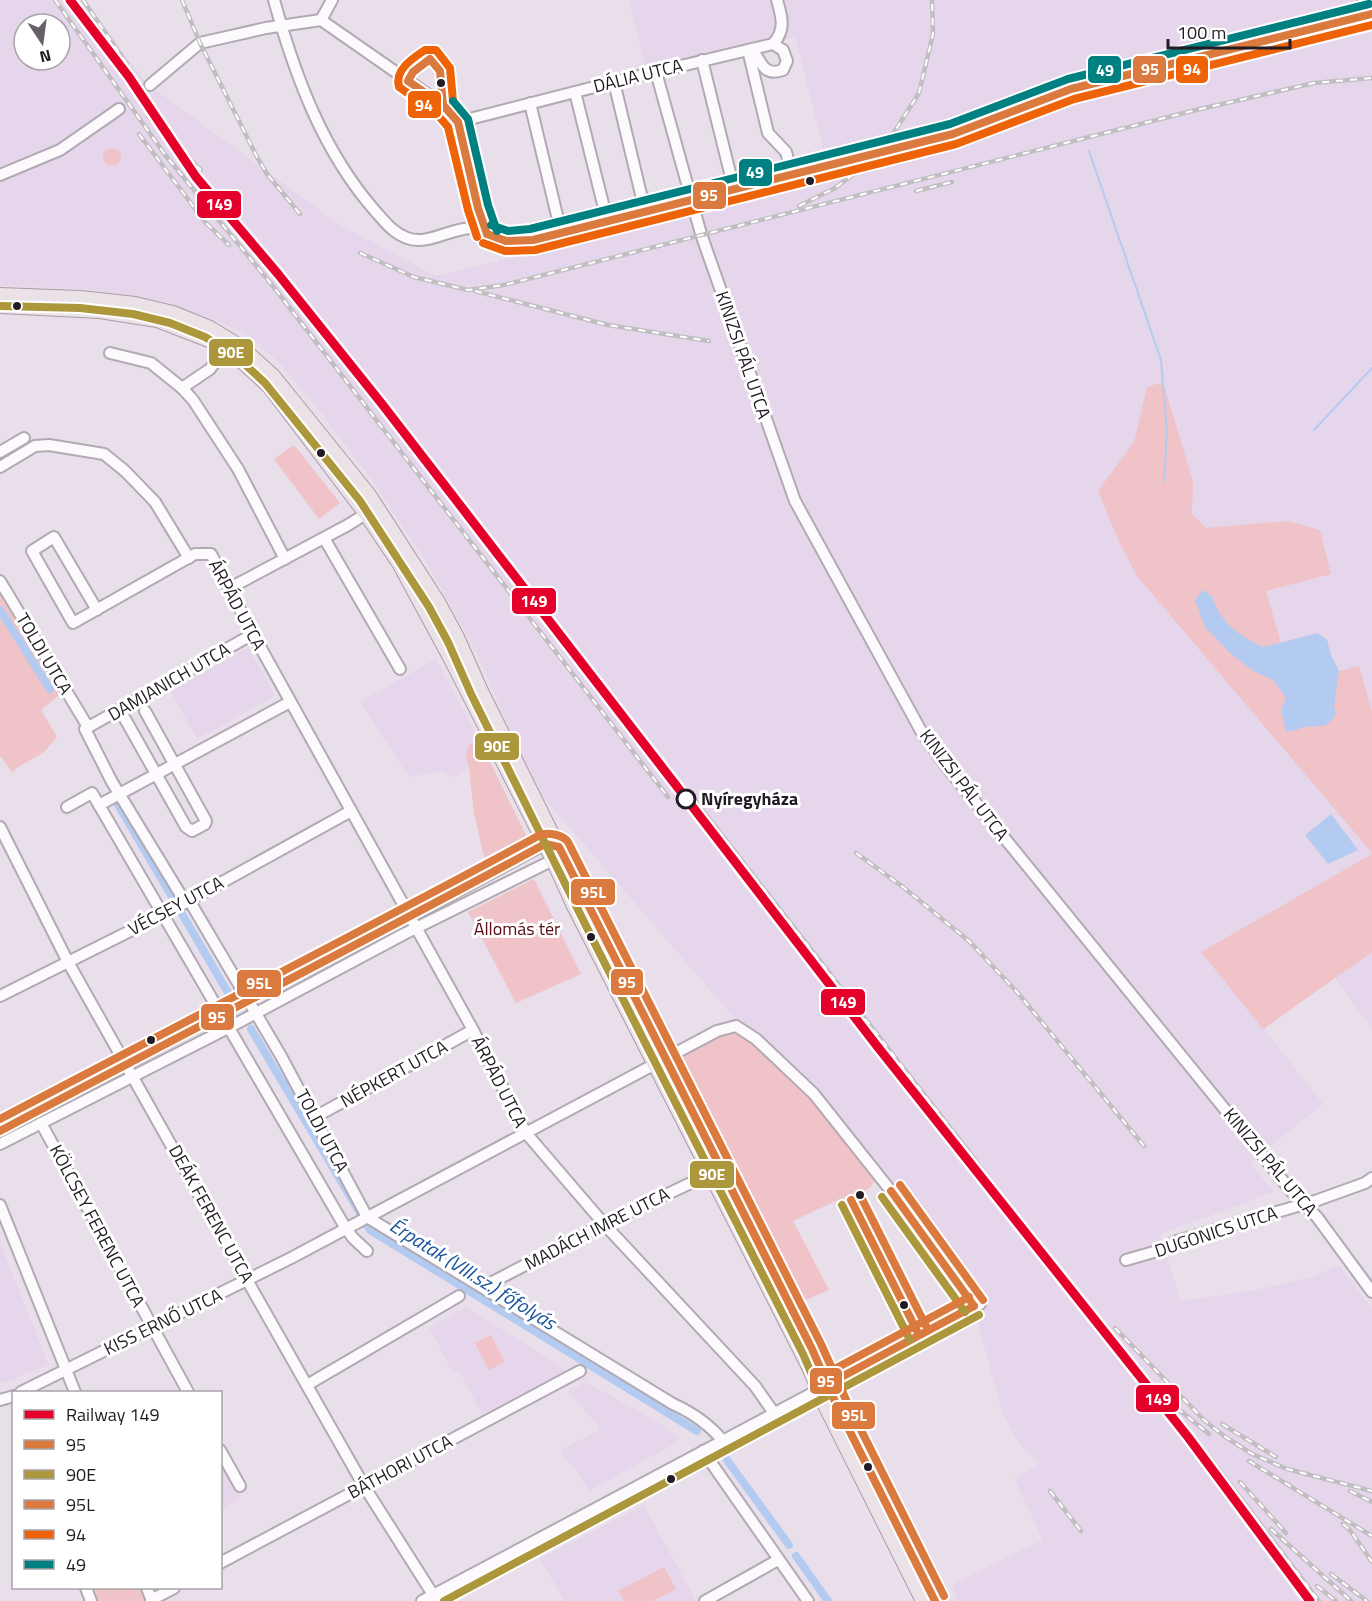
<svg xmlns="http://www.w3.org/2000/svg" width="1372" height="1601" viewBox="0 0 1372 1601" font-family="'Titillium Web',sans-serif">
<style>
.built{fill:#e6d6eb;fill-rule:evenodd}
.green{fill:#efc3c7}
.water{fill:#b4cbf1}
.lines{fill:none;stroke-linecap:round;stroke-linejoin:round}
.stream{stroke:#b4cbf1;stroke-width:2}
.canal{stroke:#b4cbf1;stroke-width:8}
.minor-casing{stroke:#b1aab3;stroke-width:14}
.major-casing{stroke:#aa9ba6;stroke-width:16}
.minor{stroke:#fcfafc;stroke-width:10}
.major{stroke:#eae2e7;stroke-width:14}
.rail-casing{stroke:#c1bec1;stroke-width:4.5}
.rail{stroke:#fff;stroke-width:2;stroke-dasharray:7;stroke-linecap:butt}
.bus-1-casing{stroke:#fff;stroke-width:12}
.bus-2-casing{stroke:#fff;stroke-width:12}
.bus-3-casing{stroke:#fff;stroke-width:12}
.bus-4-casing{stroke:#fff;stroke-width:12}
.bus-5-casing{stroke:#fff;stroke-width:12}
.bus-1{stroke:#da7a3f;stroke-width:8}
.bus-2{stroke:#ad973d;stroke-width:8}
.bus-3{stroke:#da7a3f;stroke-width:8}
.bus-4{stroke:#ef6308;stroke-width:8}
.bus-5{stroke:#008080;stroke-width:8}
.rail-1-casing{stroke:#fff;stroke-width:14}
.rail-1{stroke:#e4002b;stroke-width:9}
.bus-dot{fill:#221b23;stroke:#fff;stroke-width:2}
.stop-dot{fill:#fff;stroke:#221b23;stroke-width:3}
.labels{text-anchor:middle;stroke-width:6;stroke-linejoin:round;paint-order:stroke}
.street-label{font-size:18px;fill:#221b23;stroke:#fff}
.stop-label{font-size:18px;font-weight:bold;fill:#221b23;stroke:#fff;text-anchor:start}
.park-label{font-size:18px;fill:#570b13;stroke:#fff}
.water-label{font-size:20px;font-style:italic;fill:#19549c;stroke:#fff}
.line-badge{stroke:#fff;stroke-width:2}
.badge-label{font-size:16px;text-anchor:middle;font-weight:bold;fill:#fff}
</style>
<rect width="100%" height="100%" fill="#e8dfeb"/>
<g class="built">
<path d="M0 0H84L146 83 340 225 436 276 832 182 795 37 647 73 629 0H1372V1029L1334 977 1264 1029 1323 1104 1250 1163 1274 1192 1160 1234 1181 1301 1256 1290 1312 1277 1339 1266 1372 1309V1601H958L952 1584 1043 1540 1014 1478 1040 1464 1021 1446 1003 1415 971 1298 880 1174 742 1027 532 784 479 657 428 565 379 490 317 407 281 365 250 336 219 322 166 302 86 289 0 286ZM24 24H60V60H24Z"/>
<path d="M248 648 275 696 197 739 170 690Z"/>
<path d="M436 659 482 746 475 742 466 756 469 768 458 775 450 777 443 771 409 777 360 702Z"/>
<path d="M0 1244 49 1365 0 1384Z"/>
<path d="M466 1307 567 1370 482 1414 459 1370 453 1373 429 1327Z"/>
<path d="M586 1382 651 1418 678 1436V1442L589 1491 580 1476 560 1450 601 1430 568 1391Z"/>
<path d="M220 1463 241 1499 221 1509H220Z"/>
<path d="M644 1505 696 1601H565L540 1559Z"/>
</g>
<g class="green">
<circle cx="112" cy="157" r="9"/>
<path d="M1163 382 1193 481 1192 514 1206 528 1288 521 1320 530 1331 574 1266 591 1281 643 1318 633 1327 640 1331 655 1339 671 1359 666 1372 712V853L1137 576 1120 544 1098 491 1134 442 1147 387Z"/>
<path d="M294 445 340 503 319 519 274 459Z"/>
<path d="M0 593 59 695 41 710 57 737 44 752 15 769 13 773 0 756Z"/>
<path d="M475 742 482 746 527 837 523 846 486 865 474 813 469 768 466 756 468 746Z"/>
<path d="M1372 854V952L1263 1029 1201 952Z"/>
<path d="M534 879 581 974 516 1003 468 912Z"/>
<path d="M733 1027 789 1071 876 1176 871 1187 857 1197 853 1193 793 1221 829 1290 794 1305 670 1058Z"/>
<path d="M491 1335 505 1362 489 1370 475 1343Z"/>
<path d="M664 1567 676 1589 653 1601H624L618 1591Z"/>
<path d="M86 1588H147L152 1601H91Z"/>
</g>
<g class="water">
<path d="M1203 590 1212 596C1221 624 1238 635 1263 647L1318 633 1327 640 1331 655 1339 671 1334 706 1336 714C1326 730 1321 725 1306 727 1299 728 1293 732 1286 732L1281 709 1286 698 1273 680 1253 671 1231 654 1205 627 1195 600Z"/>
<path d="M1331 814 1358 850 1328 864 1305 835Z"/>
</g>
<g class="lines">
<g class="stream">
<path d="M1089 151 1161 360 1167 432 1164 481"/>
<path d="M1314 430 1372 368"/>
<path d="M1324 1216 1329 1224"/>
<path d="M1341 1241 1348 1251"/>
<path d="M1352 1255 1372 1281"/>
</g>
<g class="canal">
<path d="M0 610 50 689"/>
<path d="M117 803 230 996"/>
<path d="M251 1029 370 1230 697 1431"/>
<path d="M727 1460 789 1545"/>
<path d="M796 1556 828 1601"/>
</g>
<defs>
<g id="minor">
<path d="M274 0C295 76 323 152 376 212 385 222 393 233 407 238 428 246 452 227 474 228 492 230 496 244 521 242L953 134 1071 89 1372 14"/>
<path d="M1363 0 1366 15"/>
<path d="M321 20 332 0"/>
<path d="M752 49C762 62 763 77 783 70L787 61 783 50 773 44"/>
<path d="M748 50 768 133 786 152 792 174"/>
<path d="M702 60 734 189"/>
<path d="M656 72 701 234 795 501 921 731 946 766 1292 1192 1317 1217 1372 1292"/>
<path d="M614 82 645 211"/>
<path d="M150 85 200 43 266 28 321 20 443 105 458 122 478 208 487 234"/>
<path d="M575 92 607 220"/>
<path d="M530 103 561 232"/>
<path d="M458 122 614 82 773 44C786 30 782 17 777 0"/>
<path d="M0 175 60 150 119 109"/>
<path d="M110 353 151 363 182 388 193 400 238 469 285 559"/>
<path d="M182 388 210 369 224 350"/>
<path d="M0 452 24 438"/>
<path d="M0 467 35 446 49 445 104 454 125 471 155 502 189 558"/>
<path d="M324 538 400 669"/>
<path d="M0 581 88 727"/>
<path d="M230 588 348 525 372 510"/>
<path d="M97 610 54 537 32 551 73 623 195 554H211L253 634 473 1030 526 1133 604 1224 755 1386 774 1413"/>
<path d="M120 710 186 827 192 831 205 824 206 821 145 711"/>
<path d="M99 805 290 702"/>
<path d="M67 807 92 793 345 1227 353 1238 367 1251"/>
<path d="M0 827 68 962 247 1280 364 1486 437 1601"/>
<path d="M189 900 281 1056 367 1217 673 1404C693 1413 709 1424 723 1441"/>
<path d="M185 902 112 782 85 729 253 634"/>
<path d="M0 996 170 911 351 811"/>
<path d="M315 1117 473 1030"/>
<path d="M41 1123 188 1392"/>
<path d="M0 1131 249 999 410 917 545 844 553 845"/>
<path d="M0 1144 228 1028 404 934 553 860"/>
<path d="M0 1205 75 1392"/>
<path d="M1126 1260 1157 1251 1177 1241 1315 1201 1365 1183 1372 1178"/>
<path d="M483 1287 604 1224 712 1173"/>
<path d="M307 1385 459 1296"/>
<path d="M21 1392 291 1258 717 1031 736 1026 756 1039 814 1094 891 1191 974 1306"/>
<path d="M0 1400 14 1396"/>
<path d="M220 1450 240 1486"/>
<path d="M703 1451 808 1601"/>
<path d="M220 1563 580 1371"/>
<path d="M86 1588 91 1601"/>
<path d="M147 1588 152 1601"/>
<path d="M151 1600 174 1588"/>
<path d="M422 1601 980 1304"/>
<path d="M705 1601 778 1560"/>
</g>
<g id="major">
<path d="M0 295 81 298 135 304 173 313 210 328 241 347 273 376 369 495 438 602 457 637 480 689 605 941 812 1349 837 1406 935 1601"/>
<path d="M0 306 100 311 157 320 209 340 237 357 269 386 366 514 399 563 452 661 553 860 574 906 809 1367 825 1405 923 1601"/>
</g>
</defs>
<use href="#minor" class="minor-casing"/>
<use href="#major" class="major-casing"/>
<use href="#minor" class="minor"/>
<use href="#major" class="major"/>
<defs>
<g id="rail">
<path d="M55 0 166 156 272 285 668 797"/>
<path d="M83 0 127 64"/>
<path d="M182 0 200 43 257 157 267 174 300 214"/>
<path d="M148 116 201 170"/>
<path d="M139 134 205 222 229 245"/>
<path d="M916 191 952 182"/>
<path d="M799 206 835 188 854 174 893 134 919 93 933 34 932 0"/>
<path d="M360 253 414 277 468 290 504 285 1196 110 1314 83 1372 78"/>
<path d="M475 291 608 325 709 341"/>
<path d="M693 798 969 1152 1008 1205 1220 1471 1319 1601"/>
<path d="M856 853 903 887 969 941 1017 992 1144 1146"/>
<path d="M1115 1328 1204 1420 1224 1436 1252 1454 1287 1469 1372 1491"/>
<path d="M1177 1408 1209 1434"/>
<path d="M1222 1424 1276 1457"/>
<path d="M1249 1461 1372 1536"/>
<path d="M1240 1482 1286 1533"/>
<path d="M1050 1491 1081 1531"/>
<path d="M1350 1491 1372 1502"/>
<path d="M1343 1524 1350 1530 1372 1562"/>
<path d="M1271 1529 1351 1601"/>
<path d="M1331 1574 1367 1601"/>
<path d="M1317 1586 1336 1601"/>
</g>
</defs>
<use href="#rail" class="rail-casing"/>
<use href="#rail" class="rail"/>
<defs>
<g id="bus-1">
<path d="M430 59 440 71 443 105 408 81 413 72Z"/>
<path d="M443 105 458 122 478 208 487 234"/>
<path d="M487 234 506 241 533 240 953 134 1071 89 1372 14"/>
<path d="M0 1131C181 1035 364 942 545 844L559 847 812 1349 837 1406 935 1601"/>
<path d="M891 1191 974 1306"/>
<path d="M851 1200 919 1335"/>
<path d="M819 1389 974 1306"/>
</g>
<g id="bus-2">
<path d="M0 306 80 308 133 314 170 323 205 337 235 355 265 383 360 501 429 607 448 642 471 694 596 946 803 1354 818 1389"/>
<path d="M882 1197 965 1312"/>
<path d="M842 1205 910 1340"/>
<path d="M444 1601 979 1315"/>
</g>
<g id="bus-3">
<path d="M0 1119C180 1024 361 932 540 835 549 832 563 835 568 842L821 1344 847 1402 944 1596"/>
<path d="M900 1185 983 1300"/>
<path d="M860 1195 928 1330"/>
<path d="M814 1380 969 1297"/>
</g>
<g id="bus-4">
<path d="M453 101 450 68 436 50H425C413 58 394 70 399 87L436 113 448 127 468 210 477 237"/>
<path d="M483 243 505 251 535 250 956 144 1074 99 1372 25"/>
</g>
<g id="bus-5">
<path d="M453 101 468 119 488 205 497 231"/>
<path d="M491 225 508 231 530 229 950 124 1068 79 1369 4"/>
</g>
</defs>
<use href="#bus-1" class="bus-1-casing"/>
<use href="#bus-2" class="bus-2-casing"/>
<use href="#bus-3" class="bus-3-casing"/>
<use href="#bus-4" class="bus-4-casing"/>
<use href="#bus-5" class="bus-5-casing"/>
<use href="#bus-1" class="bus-1"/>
<use href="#bus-2" class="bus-2"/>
<use href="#bus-3" class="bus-3"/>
<use href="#bus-4" class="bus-4"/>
<use href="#bus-5" class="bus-5"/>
<defs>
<path id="rail-1" d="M70 0 129 77 196 177 278 274 382 404 877 1046 1188 1437 1310 1601"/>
</defs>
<use href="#rail-1" class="rail-1-casing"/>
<use href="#rail-1" class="rail-1"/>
</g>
<g class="bus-dot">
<circle cx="441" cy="83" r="5"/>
<circle cx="810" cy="181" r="5"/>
<circle cx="17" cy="306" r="5"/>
<circle cx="321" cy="453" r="5"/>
<circle cx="591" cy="937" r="5"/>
<circle cx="151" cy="1040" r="5"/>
<circle cx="860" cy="1195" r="5"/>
<circle cx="904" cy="1305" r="5"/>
<circle cx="868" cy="1467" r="5"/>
<circle cx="671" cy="1479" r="5"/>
</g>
<circle class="stop-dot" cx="686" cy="799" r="9"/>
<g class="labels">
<g class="street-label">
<text transform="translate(638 76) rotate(-14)" y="6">DÁLIA UTCA</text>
<text transform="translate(743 355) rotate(71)" y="6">KINIZSI PÁL UTCA</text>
<text transform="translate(237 605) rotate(62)" y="6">ÁRPÁD UTCA</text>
<text transform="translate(44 654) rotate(59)" y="6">TOLDI UTCA</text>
<text transform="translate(169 682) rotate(-30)" y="6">DAMJANICH UTCA</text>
<text transform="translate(964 785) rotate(53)" y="6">KINIZSI PÁL UTCA</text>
<text transform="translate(176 906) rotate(-28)" y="6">VÉCSEY UTCA</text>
<text transform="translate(394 1074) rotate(-29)" y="6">NÉPKERT UTCA</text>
<text transform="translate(499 1082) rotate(63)" y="6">ÁRPÁD UTCA</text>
<text transform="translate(322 1131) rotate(62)" y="6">TOLDI UTCA</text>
<text transform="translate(1270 1162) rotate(50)" y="6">KINIZSI PÁL UTCA</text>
<text transform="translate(211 1214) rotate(61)" y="6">DEÁK FERENC UTCA</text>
<text transform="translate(97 1226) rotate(62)" y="6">KÖLCSEY FERENC UTCA</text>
<text transform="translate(597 1229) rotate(-27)" y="6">MADÁCH IMRE UTCA</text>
<text transform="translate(1216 1232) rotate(-18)" y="6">DUGONICS UTCA</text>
<text transform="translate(163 1322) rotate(-26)" y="6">KISS ERNŐ UTCA</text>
<text transform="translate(400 1467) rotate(-28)" y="6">BÁTHORI UTCA</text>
</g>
<g class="stop-label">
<text x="701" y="805">Nyíregyháza</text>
</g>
<g class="park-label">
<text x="517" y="935">Állomás tér</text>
</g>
<g class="water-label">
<text transform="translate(473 1274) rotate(32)" y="7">Érpatak (VIII.sz.) főfolyás</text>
</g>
</g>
<g class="line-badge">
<rect x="1132" y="55" width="35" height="29" rx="6" fill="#da7a3f"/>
<rect x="1175" y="55" width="34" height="29" rx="6" fill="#ef6308"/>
<rect x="1087" y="55" width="35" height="29" rx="6" fill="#008080"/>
<rect x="407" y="90" width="35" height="29" rx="6" fill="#ef6308"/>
<rect x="738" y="158" width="35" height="29" rx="6" fill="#008080"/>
<rect x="692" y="181" width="35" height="29" rx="6" fill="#da7a3f"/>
<rect x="196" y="190" width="46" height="29" rx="6" fill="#e4002b"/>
<rect x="208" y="338" width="46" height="29" rx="6" fill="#ad973d"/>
<rect x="511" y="587" width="46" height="28" rx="6" fill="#e4002b"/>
<rect x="474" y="732" width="46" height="29" rx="6" fill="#ad973d"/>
<rect x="570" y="878" width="46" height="28" rx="6" fill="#da7a3f"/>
<rect x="610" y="968" width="34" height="28" rx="6" fill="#da7a3f"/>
<rect x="236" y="969" width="46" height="29" rx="6" fill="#da7a3f"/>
<rect x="820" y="988" width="46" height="28" rx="6" fill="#e4002b"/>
<rect x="200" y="1003" width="35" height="28" rx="6" fill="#da7a3f"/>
<rect x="689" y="1160" width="46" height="29" rx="6" fill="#ad973d"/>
<rect x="809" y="1367" width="34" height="28" rx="6" fill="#da7a3f"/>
<rect x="1135" y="1384" width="45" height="29" rx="6" fill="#e4002b"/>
<rect x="831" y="1401" width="45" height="29" rx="6" fill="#da7a3f"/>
</g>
<g class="badge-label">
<text x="1150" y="75">95</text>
<text x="1192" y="75">94</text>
<text x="1105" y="76">49</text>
<text x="424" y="111">94</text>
<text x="755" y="178">49</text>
<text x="709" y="201">95</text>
<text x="219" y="210">149</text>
<text x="231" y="358">90E</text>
<text x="534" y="607">149</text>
<text x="497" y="752">90E</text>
<text x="593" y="898">95L</text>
<text x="627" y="988">95</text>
<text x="259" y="989">95L</text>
<text x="843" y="1008">149</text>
<text x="217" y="1023">95</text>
<text x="712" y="1180">90E</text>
<text x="826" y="1387">95</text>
<text x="1158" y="1405">149</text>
<text x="854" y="1421">95L</text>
</g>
<rect x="12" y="1391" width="210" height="198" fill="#ffffff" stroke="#a7a4a7" stroke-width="1.5"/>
<rect x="24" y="1410" width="30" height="9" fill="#e4002b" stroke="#a7a4a7" stroke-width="1.5"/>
<text x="66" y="1421" font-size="18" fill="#221b23">Railway 149</text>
<rect x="24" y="1440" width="30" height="9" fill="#da7a3f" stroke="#a7a4a7" stroke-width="1.5"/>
<text x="66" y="1451" font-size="18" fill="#221b23">95</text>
<rect x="24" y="1470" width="30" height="9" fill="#ad973d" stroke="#a7a4a7" stroke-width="1.5"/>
<text x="66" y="1481" font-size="18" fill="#221b23">90E</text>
<rect x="24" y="1500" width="30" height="9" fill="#da7a3f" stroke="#a7a4a7" stroke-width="1.5"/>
<text x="66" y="1511" font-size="18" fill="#221b23">95L</text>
<rect x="24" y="1530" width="30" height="9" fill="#ef6308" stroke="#a7a4a7" stroke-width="1.5"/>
<text x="66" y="1541" font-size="18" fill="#221b23">94</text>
<rect x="24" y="1560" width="30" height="9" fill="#008080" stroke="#a7a4a7" stroke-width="1.5"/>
<text x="66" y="1571" font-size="18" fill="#221b23">49</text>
<g transform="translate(42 42) rotate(167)"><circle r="28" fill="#ffffff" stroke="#a7a4a7" stroke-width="1.5"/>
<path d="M0-4.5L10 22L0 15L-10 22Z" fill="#676069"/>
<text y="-9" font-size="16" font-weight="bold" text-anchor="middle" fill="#221b23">N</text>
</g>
<path d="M1168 39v9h122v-9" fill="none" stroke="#221b23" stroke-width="3"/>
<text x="1177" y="39" font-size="18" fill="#221b23" stroke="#ffffff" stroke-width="4.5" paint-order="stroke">100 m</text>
</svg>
